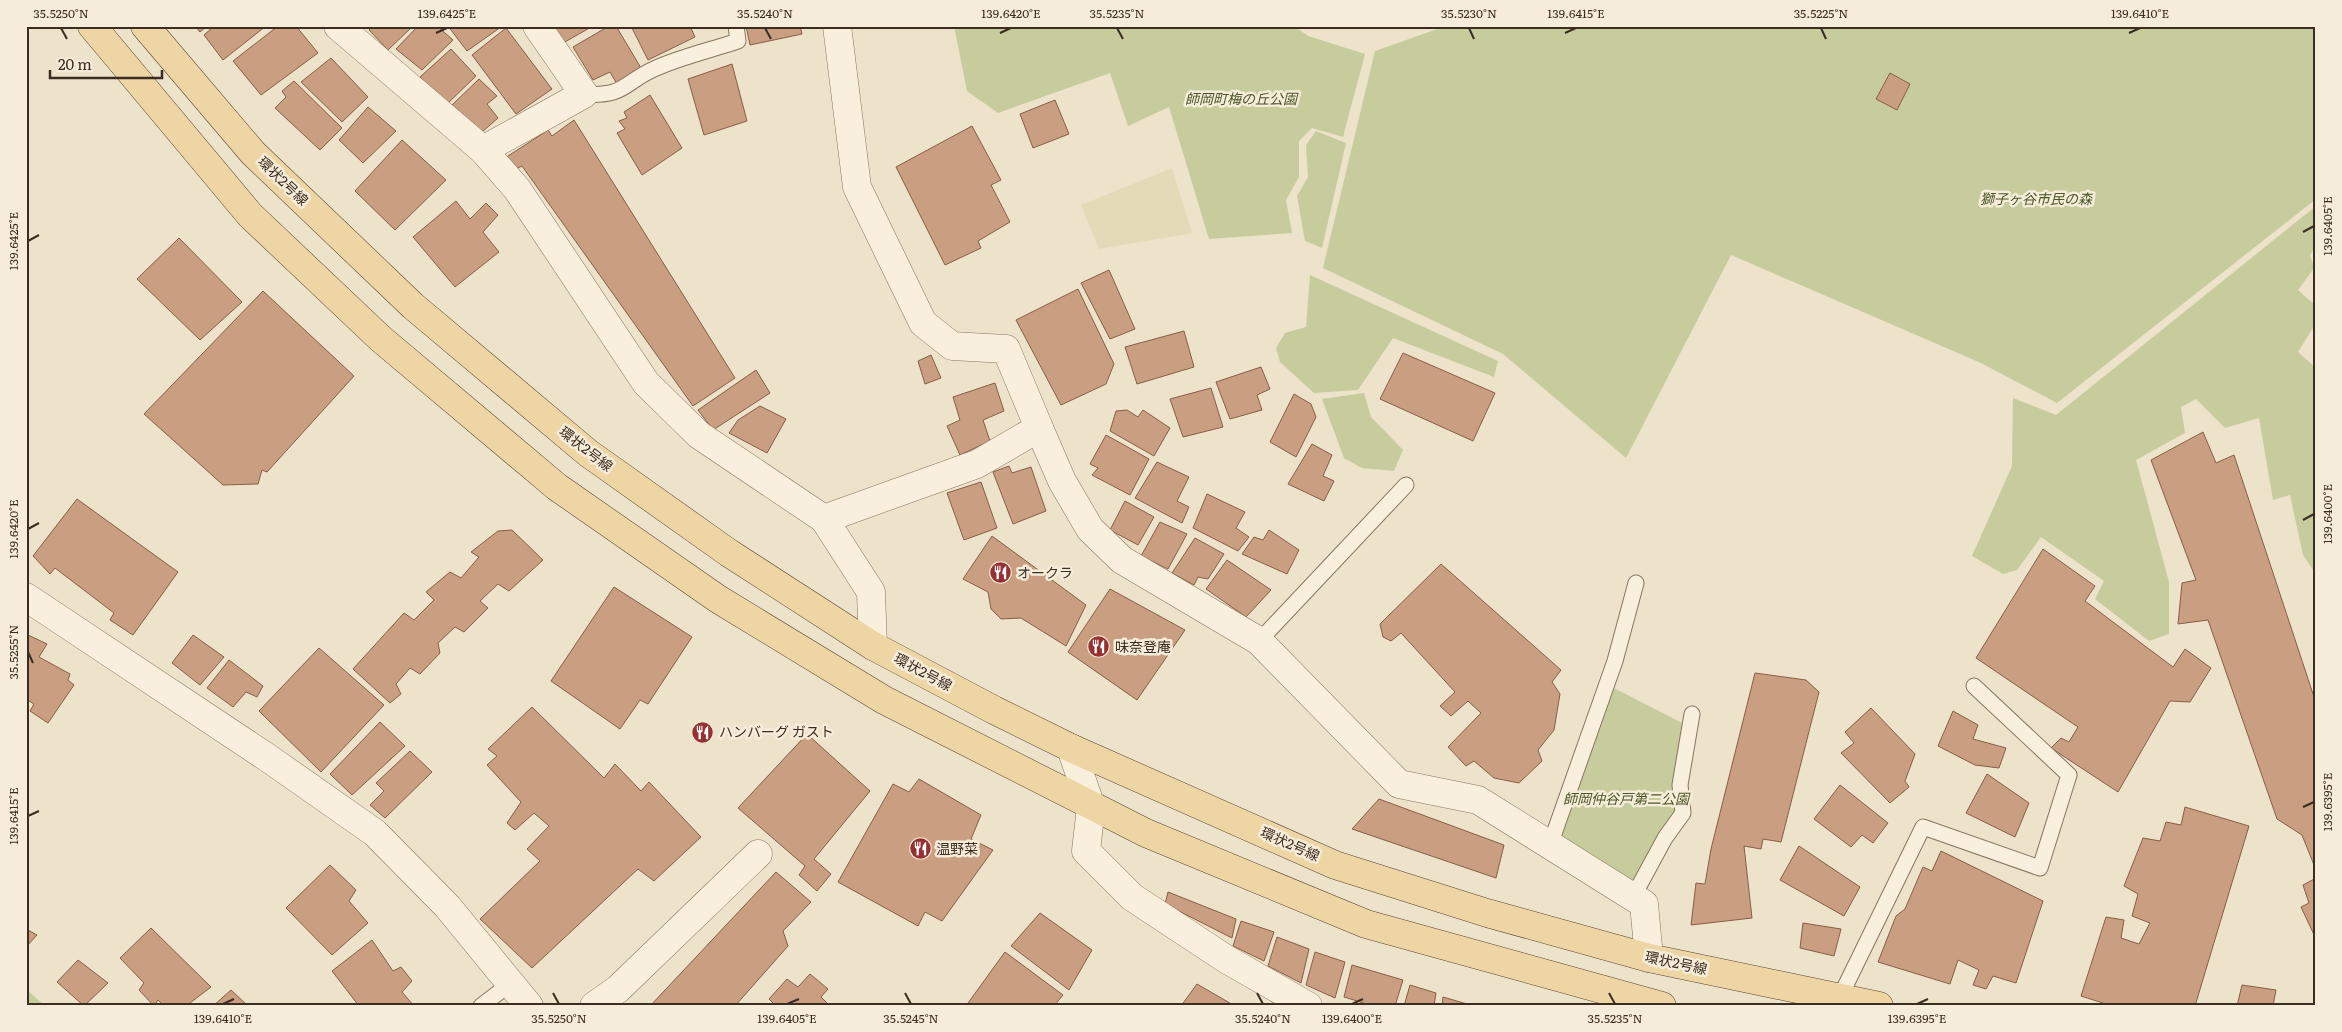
<svg xmlns="http://www.w3.org/2000/svg" width="2342" height="1032" viewBox="0 0 2342 1032" font-family="Literata,'Noto Sans JP',serif">
<style>
.farmland{fill:#e3dbb7}
.green{fill:#c7cc9d}
.building{fill:#ca9e81;stroke:#885e45}
.lines{fill:none;stroke-linecap:round;stroke-linejoin:round}
.service-casing{stroke:#89755f;stroke-width:17}
.minor-casing{stroke:#89755f;stroke-width:29}
.primary-casing{stroke:#584332;stroke-width:29}
.service{stroke:#f8efdd;stroke-width:15}
.minor{stroke:#f8efdd;stroke-width:28}
.primary{stroke:#eed5a4;stroke-width:28}
.ticks{fill:none;stroke:#3b2d21;stroke-width:2}
.labels{text-anchor:middle;stroke-width:5;stroke-linejoin:round;paint-order:stroke}
.park-label{font-size:14px;font-style:italic;fill:#4c5629;stroke:#f5ecd9}
.street-label{font-size:14px;fill:#3b2d21;stroke:#f5ecd9}
.poi-label{font-size:14px;fill:#3b2d21;stroke:#f5ecd9;text-anchor:start}
.neatline{fill:none;stroke:#3b2d21;stroke-width:2}
.ticks-label{font-size:12px;text-anchor:middle;fill:#3b2d21}
</style>
<rect width="100%" height="100%" fill="#ede2ca"/>
<path class="farmland" d="M1172 168 1192 233 1099 249 1081 205Z"/>
<g class="green">
<path d="M954 26H1294L1308 36 1365 54 1343 137 1312 128 1299 141V177L1286 200 1292 233 1209 239 1169 107 1128 126 1110 73 998 113 967 91Z"/>
<path d="M1446 26H2316V199L2057 403 1981 363 1731 255 1626 458 1503 354 1323 268 1375 51Z"/>
<path d="M1316 131 1346 143 1322 248 1305 241 1297 196 1308 177 1306 145Z"/>
<path d="M2316 206V246L2310 255 2314 268 2298 290 2316 306V323L2298 352 2316 368V574L2303 555 2290 495 2273 500 2259 418 2225 428 2196 399 2181 407 2185 433 2136 460 2169 582V634L2149 641 2095 599 2104 581 2041 537 2017 570 2003 574 1972 556 2012 466 2013 398 2056 415Z"/>
<path d="M1310 275 1498 361 1494 377 1393 338 1358 390 1314 393 1280 362 1276 348 1285 333 1306 327Z"/>
<path d="M1364 393 1371 417 1403 450 1394 471 1362 468 1344 458 1322 399Z"/>
<path d="M1610 686 1686 725 1676 812 1630 888 1558 844Z"/>
<path d="M26 989 45 1006H26Z"/>
</g>
<g class="building">
<path d="M195 26H207L200 32Z"/>
<path d="M214 26H266L223 60 204 35Z"/>
<path d="M278 26H296L318 53 261 95 233 61Z"/>
<path d="M373 26H413L388 50 369 30Z"/>
<path d="M418 26H437L453 40 422 70 396 49Z"/>
<path d="M448 26H501V27L467 51Z"/>
<path d="M554 26H593L563 43Z"/>
<path d="M609 26H616L641 68 617 84 610 72 593 80 573 47Z"/>
<path d="M631 26H690L695 37 648 60Z"/>
<path d="M746 26H800L802 34 750 45Z"/>
<path d="M506 28 552 89 516 114 472 55Z"/>
<path d="M451 49 476 76 446 105 420 77Z"/>
<path d="M331 58 368 97 342 122 301 82Z"/>
<path d="M732 64 747 121 704 135 688 79Z"/>
<path d="M1890 73 1910 84 1897 110 1876 99Z"/>
<path d="M479 79 497 96 487 104 498 118 482 132 452 105Z"/>
<path d="M294 81 342 128 320 150 275 108 286 97 282 91Z"/>
<path d="M650 95 682 148 642 175 617 133 625 129 619 121 627 118 624 112Z"/>
<path d="M1055 100 1069 134 1033 148 1020 114Z"/>
<path d="M368 107 396 131 363 163 339 140Z"/>
<path d="M574 120 735 378 693 406 522 166 512 171 505 158 548 130 552 136Z"/>
<path d="M972 126 1001 180 991 185 1010 222 978 241 981 248 945 265 896 167Z"/>
<path d="M402 140 446 180 395 230 355 191Z"/>
<path d="M456 201 470 219 486 203 498 215 483 232 499 252 455 287 413 237Z"/>
<path d="M179 238 242 302 200 340 137 279Z"/>
<path d="M1109 270 1135 329 1110 339 1081 283Z"/>
<path d="M1078 289 1114 364 1106 384 1061 405 1016 320Z"/>
<path d="M263 291 354 376 267 472 262 470 258 484 223 485 144 414Z"/>
<path d="M1184 331 1194 367 1137 384 1125 347Z"/>
<path d="M1403 353 1495 393 1473 441 1380 399Z"/>
<path d="M931 355 941 378 925 384 918 361Z"/>
<path d="M1261 367 1270 389 1257 395 1262 410 1230 419 1216 382Z"/>
<path d="M756 370 770 393 713 430 698 410Z"/>
<path d="M995 383 1004 411 983 420 990 441 960 455 947 426 960 420 953 397Z"/>
<path d="M1211 388 1223 427 1183 437 1170 399Z"/>
<path d="M1294 394 1311 404 1316 417 1296 457 1270 442Z"/>
<path d="M760 406 786 419 767 453 729 433 738 420Z"/>
<path d="M1127 410 1138 417 1143 410 1170 428 1154 456 1110 431 1116 411Z"/>
<path d="M2203 432 2216 463 2234 455 2316 703V870L2302 835 2277 819 2208 620 2178 624 2182 583 2196 580 2151 460Z"/>
<path d="M1106 435 1149 459 1130 495 1092 475 1098 468 1090 464Z"/>
<path d="M1312 444 1332 455 1323 476 1334 481 1324 501 1288 484Z"/>
<path d="M1157 462 1189 477 1177 501 1189 507 1182 523 1135 498Z"/>
<path d="M1009 466 1012 473 1031 467 1046 511 1013 524 993 472Z"/>
<path d="M981 482 997 528 964 540 947 493Z"/>
<path d="M1207 494 1245 512 1236 528 1249 537 1238 551 1193 528Z"/>
<path d="M77 499 178 572 133 635 110 620 114 613 55 568 50 574 33 556Z"/>
<path d="M1125 501 1154 517 1138 545 1110 530Z"/>
<path d="M1160 522 1187 534 1168 569 1141 556Z"/>
<path d="M512 530 543 560 509 591 498 584 480 601 488 608 464 632 455 627 438 643 440 653 420 674 410 668 396 684 401 694 390 703 353 669 404 613 414 620 434 600 426 592 450 572 461 578 479 557 471 552 498 531Z"/>
<path d="M1269 530 1299 550 1287 574 1242 554 1254 537 1263 540Z"/>
<path d="M992 536 1086 605 1066 646 1021 618 1001 619 991 609 988 592 963 579Z"/>
<path d="M1195 538 1224 554 1208 579 1198 577 1194 585 1172 573Z"/>
<path d="M2043 549 2095 586 2085 601 2173 667 2185 649 2211 668 2190 702 2170 701 2118 792 2051 748 2061 738 2069 742 2078 727 1976 658Z"/>
<path d="M1227 560 1271 590 1246 617 1206 589Z"/>
<path d="M1441 564 1561 670 1552 682 1560 694 1554 730 1538 750 1542 761 1519 783 1494 778 1474 761 1466 766 1448 747 1481 713 1468 701 1451 716 1440 706 1455 692 1401 633 1391 641 1383 637 1380 624Z"/>
<path d="M614 587 692 637 648 704 640 700 620 729 551 681Z"/>
<path d="M1110 589 1185 630 1137 700 1068 652Z"/>
<path d="M26 634 47 644 39 657 70 674 68 680 74 685 48 723 30 711 34 704 26 699Z"/>
<path d="M193 635 224 657 200 685 172 663Z"/>
<path d="M319 648 384 705 321 772 259 711Z"/>
<path d="M229 660 263 686 257 697 246 692 233 707 207 688Z"/>
<path d="M1755 673 1806 680 1819 692 1781 842 1763 839 1761 849 1744 846 1752 918 1691 925 1696 883 1705 884 1711 849Z"/>
<path d="M532 707 604 778 615 764 641 791 649 782 701 837 654 881 638 869 532 968 480 919 540 861 527 849 549 826 534 813 515 830 507 823 521 802 487 765 497 756 488 749Z"/>
<path d="M1871 708 1915 754 1905 781 1909 787 1890 803 1841 753 1854 743 1845 732Z"/>
<path d="M1953 711 1978 725 1973 739 2006 748 1999 768 1975 765 1938 746Z"/>
<path d="M380 722 405 746 352 795 330 774Z"/>
<path d="M807 734 870 791 814 859 831 874 817 891 799 875 805 866 738 808Z"/>
<path d="M410 751 432 772 385 818 370 805 384 791 376 783Z"/>
<path d="M1987 774 2029 803 2015 837 1966 813Z"/>
<path d="M919 779 981 815 971 839 993 850 942 921 925 912 918 926 838 882 893 784 909 792Z"/>
<path d="M1840 785 1888 823 1873 843 1862 835 1851 847 1814 819Z"/>
<path d="M1379 799 1504 845 1496 878 1352 829Z"/>
<path d="M2185 807 2249 826 2195 1006H2112L2081 996 2106 917 2124 920 2121 938 2139 944 2150 923 2132 916 2138 894 2124 886 2143 838 2160 841 2166 822 2181 825Z"/>
<path d="M1799 846 1860 887 1844 916 1780 880Z"/>
<path d="M1941 851 2043 901 2016 983 1993 976 1986 989 1973 985 1979 970 1958 960 1950 984 1878 962 1896 916 1905 909 1923 867 1932 871Z"/>
<path d="M330 865 356 890 349 901 368 923 332 955 286 908Z"/>
<path d="M776 872 811 902 783 931 788 946 735 1006H650Z"/>
<path d="M2316 878V939L2301 907 2309 903 2303 885Z"/>
<path d="M1168 892 1236 919 1232 938 1165 904Z"/>
<path d="M1040 913 1092 950 1069 990 1011 946Z"/>
<path d="M1241 921 1274 932 1264 961 1233 946Z"/>
<path d="M1803 923 1841 929 1834 956 1800 948Z"/>
<path d="M151 928 211 987 186 1006H164L158 1000 154 1006 139 990 144 983 120 958Z"/>
<path d="M26 929 37 935 26 947Z"/>
<path d="M1277 937 1309 949 1301 983 1268 966Z"/>
<path d="M372 940 393 971 401 967 412 981 402 992 414 1006H359L332 971Z"/>
<path d="M1005 952 1063 995 1054 1006H972L968 1003Z"/>
<path d="M1315 952 1345 962 1335 998 1306 985Z"/>
<path d="M78 960 108 983 84 1006 57 982Z"/>
<path d="M1352 965 1403 980 1395 1006H1373L1344 997Z"/>
<path d="M810 974 828 989 821 997 830 1006H776L769 999 787 979 798 987Z"/>
<path d="M1197 984 1235 1006H1181Z"/>
<path d="M1410 985 1436 993 1434 1006H1404Z"/>
<path d="M2242 985 2276 990 2273 1006H2237Z"/>
<path d="M231 990 248 1006H213Z"/>
<path d="M1443 997 1474 1006H1442Z"/>
</g>
<g class="lines">
<defs>
<g id="service">
<path d="M584 94C625 97 623 83 654 69 680 57 711 50 738 41L736 26"/>
<path d="M1259 641 1406 485"/>
<path d="M1550 845 1615 661 1636 583"/>
<path d="M1633 897 1665 838 1683 813 1680 785 1692 714"/>
<path d="M1840 997 1923 827 2040 868 2069 775 1974 686"/>
<path d="M481 1006 511 983"/>
</g>
<g id="minor">
<path d="M338 26 483 150 517 189 646 383 699 435 824 519"/>
<path d="M837 26 857 187 923 323 952 346 1006 349 1039 428 977 464 824 519 871 592 873 646"/>
<path d="M483 150 584 94 537 26"/>
<path d="M1039 428 1062 481 1090 529 1122 560 1259 641 1399 784 1478 800 1644 904 1649 958"/>
<path d="M26 597 268 758 375 833 447 906 529 1006"/>
<path d="M1071 748 1091 807 1086 851 1132 897 1226 959 1308 1006"/>
<path d="M594 1006 618 989 758 854"/>
</g>
<g id="primary">
<path d="M92 26 250 215 381 339 557 487 718 599 884 700 1146 833 1366 924 1662 1006"/>
<path d="M145 26 253 153 413 306 588 453 729 553 873 646 994 710 1071 748 1335 865 1487 913 1649 958 1879 1006"/>
</g>
</defs>
<use href="#service" class="service-casing"/>
<use href="#minor" class="minor-casing"/>
<use href="#primary" class="primary-casing"/>
<use href="#service" class="service"/>
<use href="#minor" class="minor"/>
<use href="#primary" class="primary"/>
</g>
<path class="ticks" d="M61 28 67 39M765 28 771 39M1117 28 1123 39M1469 28 1474 39M1821 28 1826 39M436 33 447 28M1000 33 1011 28M1565 33 1576 28M2129 33 2140 28M2303 232 2314 226M28 241 39 235M2303 520 2314 514M28 529 39 523M28 652 33 663M2303 807 2314 802M28 816 39 811M553 993 559 1004M905 993 911 1004M1257 993 1263 1004M1609 993 1615 1004M223 1004 234 999M787 1004 799 999M1352 1004 1363 999M1917 1004 1928 999"/>
<defs>
<symbol id="restaurant-disc" viewBox="-11 -11 22 22"><circle r="9.5" fill="#963133" stroke="#f5ecd9"/><path d="M-5-6h1v4h1v-4h1v4h1v-4h1v5L-1.5 .5V6h-2V.5L-5-1ZM5-6V6H3V1.5H1.5Q1.5-4 5-6Z" fill="#fff"/></symbol>
</defs>
<g fill-rule="evenodd">
<use href="#restaurant-disc" x="988" y="560" width="25" height="25"/>
<use href="#restaurant-disc" x="1086" y="634" width="25" height="25"/>
<use href="#restaurant-disc" x="690" y="720" width="25" height="25"/>
<use href="#restaurant-disc" x="908" y="836" width="25" height="25"/>
</g>
<g class="labels">
<g class="park-label">
<text x="1241" y="104">師岡町梅の丘公園</text>
<text x="2036" y="204">獅子ヶ谷市民の森</text>
<text x="1626" y="804">師岡仲谷戸第二公園</text>
</g>
<g class="street-label">
<text transform="translate(283 181) rotate(44)" y="5">環状2号線</text>
<text transform="translate(586 449) rotate(38)" y="5">環状2号線</text>
<text transform="translate(923 672) rotate(28)" y="5">環状2号線</text>
<text transform="translate(1290 844) rotate(24)" y="5">環状2号線</text>
<text transform="translate(1676 963) rotate(12)" y="5">環状2号線</text>
</g>
<g class="poi-label">
<text x="1017" y="578">オークラ</text>
<text x="1115" y="652">味奈登庵</text>
<text x="719" y="737">ハンバーグ ガスト</text>
<text x="936" y="854">温野菜</text>
</g>
</g>
<rect width="2342" height="1032" fill="none" stroke="#f5ecd9" stroke-width="55"/>
<path d="M50 70v8h112v-8" fill="none" stroke="#3b2d21" stroke-width="2.5"/>
<text x="58" y="70" font-size="15" fill="#3b2d21" stroke="#f5ecd9" stroke-width="4" paint-order="stroke">20 m</text>
<rect x="28" y="28" width="2286" height="976" class="neatline"/>
<g class="ticks-label">
<text x="61" y="18">35.5250°N</text>
<text x="447" y="18">139.6425°E</text>
<text x="765" y="18">35.5240°N</text>
<text x="1011" y="18">139.6420°E</text>
<text x="1117" y="18">35.5235°N</text>
<text x="1469" y="18">35.5230°N</text>
<text x="1576" y="18">139.6415°E</text>
<text x="1821" y="18">35.5225°N</text>
<text x="2140" y="18">139.6410°E</text>
<text transform="translate(2328 226) rotate(-90)" y="4">139.6405°E</text>
<text transform="translate(14 241) rotate(-90)" y="4">139.6425°E</text>
<text transform="translate(2328 514) rotate(-90)" y="4">139.6400°E</text>
<text transform="translate(14 529) rotate(-90)" y="4">139.6420°E</text>
<text transform="translate(14 652) rotate(-90)" y="4">35.5255°N</text>
<text transform="translate(2328 802) rotate(-90)" y="4">139.6395°E</text>
<text transform="translate(14 816) rotate(-90)" y="4">139.6415°E</text>
<text x="223" y="1023">139.6410°E</text>
<text x="559" y="1023">35.5250°N</text>
<text x="787" y="1023">139.6405°E</text>
<text x="911" y="1023">35.5245°N</text>
<text x="1263" y="1023">35.5240°N</text>
<text x="1352" y="1023">139.6400°E</text>
<text x="1615" y="1023">35.5235°N</text>
<text x="1917" y="1023">139.6395°E</text>
</g>
</svg>
